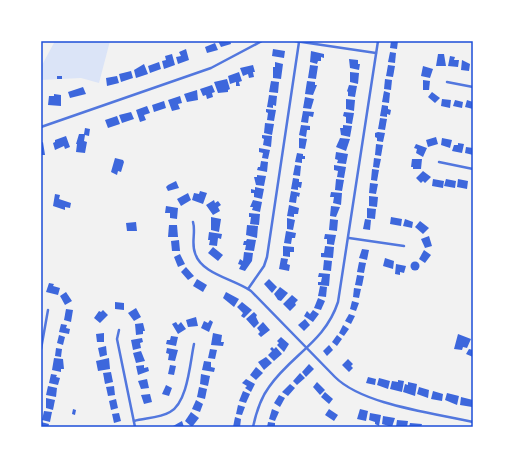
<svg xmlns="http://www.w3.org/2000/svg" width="514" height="468" viewBox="0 0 514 468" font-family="'Noto Serif',serif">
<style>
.green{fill:#dbe4f7}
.building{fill:#3d67dc}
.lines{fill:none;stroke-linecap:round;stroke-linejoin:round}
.minor{stroke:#5277de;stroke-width:2.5}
.neatline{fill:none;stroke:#1d4ed8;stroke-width:1.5}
</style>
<rect width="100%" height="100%" fill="#f2f2f2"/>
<path class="green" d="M55 41H110L99 83 81 78 41 80V67Z"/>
<g class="building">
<path d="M218 41H230L231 44 221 47Z"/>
<path d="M391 41H398L397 49 390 48Z"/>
<path d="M215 43 218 50 207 53 205 47Z"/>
<path d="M186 49 189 60 178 64 176 57 181 56 179 52Z"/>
<path d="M273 49 285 51 284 58 272 56Z"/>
<path d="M311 51 324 54V58L321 57V61H318L317 64 310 62Z"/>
<path d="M390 52 396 53 395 63 388 62Z"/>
<path d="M172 54 175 65 164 69 162 61 166 60 165 56Z"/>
<path d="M438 54H444L446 66H436Z"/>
<path d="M450 56 455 57 454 60H459L458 67 448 66Z"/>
<path d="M349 59 358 60V64H360L359 70 350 68Z"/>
<path d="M462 60 470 64 469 71 461 70Z"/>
<path d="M159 62 161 69 150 73 148 66Z"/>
<path d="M275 62 283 64 281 79 273 78V67H275Z"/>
<path d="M144 64 148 74 136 78 134 70Z"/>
<path d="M253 65 255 72H253L254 77 249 78 248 74 243 76 240 68Z"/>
<path d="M310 65 318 66 316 79 308 78Z"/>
<path d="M388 65 395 66 393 77 386 76Z"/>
<path d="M423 66 433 69 430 78 421 76Z"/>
<path d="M131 71 133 78 121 82 119 74Z"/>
<path d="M239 72 242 81 239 82 240 86H236V82L230 84 228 76Z"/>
<path d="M350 72 359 73 358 84 350 82Z"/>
<rect x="57" y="76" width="5" height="3"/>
<path d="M117 76 119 83 107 86 106 78Z"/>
<path d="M227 79 230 89 228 90V92L218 93 214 82Z"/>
<path d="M385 79 392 80 391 90 384 89Z"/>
<path d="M423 80 430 81 429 90H423Z"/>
<path d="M271 81 279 82 278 93 269 92Z"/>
<path d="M307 81 315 82V85H317L313 95 305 94Z"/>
<path d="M212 85 215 92 212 93 213 97 207 99 206 95 203 96 200 89Z"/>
<path d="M349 85 357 86 355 97 348 96V92L347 91Z"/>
<path d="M83 87 86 94 70 98 68 92Z"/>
<path d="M197 90 198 100 187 102 184 94Z"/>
<path d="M384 91 390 93 389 103 382 102Z"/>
<path d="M432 92 440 98 435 103 428 97Z"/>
<path d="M54 94 61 95V106L48 105 49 96H54Z"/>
<path d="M269 95 277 96 276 106 273 105V108L267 107Z"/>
<path d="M180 96 182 103 178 104 180 109 172 111 168 100Z"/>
<path d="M305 97 314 99 311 109 303 108Z"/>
<path d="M346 99 355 100 354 111 346 109Z"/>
<path d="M442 99 451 100 450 108 441 106Z"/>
<path d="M455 100 463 102 462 108 453 106Z"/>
<path d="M467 100 473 102V109L465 107Z"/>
<path d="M164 101 166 108 154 112 152 105Z"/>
<path d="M382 105 388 106V109L391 110 390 115 387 114V117L380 116Z"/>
<path d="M147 106 150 113 144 115 146 120 140 122 136 110Z"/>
<path d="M266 109 276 110 274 121 267 120 268 113 266 112Z"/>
<path d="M303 111 314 112 313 117 309 116 308 123 301 122Z"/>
<path d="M131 112 134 119 122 123 119 115Z"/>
<path d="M344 112 354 113 352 124 346 123V117L343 116Z"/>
<path d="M117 116 120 124 108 128 105 120Z"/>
<path d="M380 118 387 119 385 130 378 129Z"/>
<path d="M265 123 274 124 272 135 264 133Z"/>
<path d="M301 125 310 126V130H307L306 137 299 135Z"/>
<path d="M343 125 352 126 350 137 341 135 340 128H343Z"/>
<path d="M85 128 90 129 89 136 85 135 84 141 87 142 85 153 76 152 77 144H76L79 134H84Z"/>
<path d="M378 132 385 133 383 142 377 141V138L375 137V133Z"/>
<path d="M262 135 272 136 271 147 263 145 264 139 262 138Z"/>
<path d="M66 136 70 147 65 149 64 146 55 150 53 143 55 142V140Z"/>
<path d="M436 137 438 144 428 147 426 140Z"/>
<path d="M299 138 307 139 305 149 299 148Z"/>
<path d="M340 138 350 139 346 151 336 147Z"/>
<path d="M442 138 452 140 450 148 441 145Z"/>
<path d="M43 142 45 155H41V143Z"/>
<path d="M458 143 464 144 462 153 452 151 454 145H458Z"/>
<path d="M376 144 383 145 381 156 375 155Z"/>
<path d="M416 144 427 148 423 157 416 153 417 149 414 148Z"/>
<path d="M466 147 473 148V155L465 153Z"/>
<path d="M259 148 270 150 268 159 262 158 263 153 259 152Z"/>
<path d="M336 152 348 154 346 164 337 163 338 160 335 159Z"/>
<path d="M297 153 303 154V156H305V159H302V163L295 162Z"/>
<path d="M115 158 123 160 124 162 121 172 118 171 117 175 111 172Z"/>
<path d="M374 158 381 159 379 168 373 167Z"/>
<path d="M412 159H422L421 169H413V167H411Z"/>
<path d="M261 161 268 162 267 172 257 170 258 167H260Z"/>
<path d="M295 165 301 166 300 176 293 175Z"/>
<path d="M334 165 346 167 344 178 337 177 338 171 334 170Z"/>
<path d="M372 169 379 170 377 181 371 180Z"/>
<path d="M423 171 431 177 425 183 423 181 421 183 416 178Z"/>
<path d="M257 175 266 176 264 186 256 185 254 177H257Z"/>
<path d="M293 178 299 179V182H302L301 188 298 187V190L291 189Z"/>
<path d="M336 179 344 180 342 191 335 190Z"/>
<path d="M433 179 444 181 443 188 432 186Z"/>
<path d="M446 179 456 181 455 188 444 186Z"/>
<path d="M458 179 468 181 467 189 457 187Z"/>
<path d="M176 181 179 188 168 191 166 187 168 185Z"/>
<path d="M370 183 378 184 376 194 369 193Z"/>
<path d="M255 187 264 189 262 199 254 197V193H251V189L255 190Z"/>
<path d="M200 191 207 193 203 204 192 200 194 193 199 194Z"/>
<path d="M291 191 300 193 299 197 297 196 296 203 289 202Z"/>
<path d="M331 192 342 193 341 205 333 203 334 197H330Z"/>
<path d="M188 193 191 200 181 206 177 199Z"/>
<path d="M55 194 60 195 59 199 71 203 70 208 65 207V210L53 206Z"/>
<path d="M369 196 378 197 377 207 369 206Z"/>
<path d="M214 200 215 203 218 201 221 205 218 207 220 211 213 215 206 205Z"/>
<path d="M253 200 262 202 260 212 252 210 253 207H250Z"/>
<path d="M289 205 299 208 298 214H294V217L287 216Z"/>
<path d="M166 206 178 208 177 219 170 218V213H165Z"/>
<path d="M331 206 340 207 336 217 330 216Z"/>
<path d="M367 208 376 209 375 219 367 218Z"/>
<path d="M249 213 260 214 259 225 250 224 251 217H249Z"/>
<path d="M211 217 221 219 219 232 211 230Z"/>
<path d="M391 217 402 219 401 226 390 224Z"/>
<path d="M287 218 295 220 293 230 287 229Z"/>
<path d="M330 219 338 220 337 231 329 230Z"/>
<path d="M365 219 371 220 370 230 363 229Z"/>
<path d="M405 219 413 222 412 228 403 226Z"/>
<path d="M420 221 429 228 423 234 415 227Z"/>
<path d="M136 222 137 231H127L126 223Z"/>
<path d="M169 225H177L178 237H168Z"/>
<path d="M247 225 258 226 257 238 246 235Z"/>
<path d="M286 231 296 233 295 238H292L291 244 284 243Z"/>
<path d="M209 232 222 234 221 239 218 238 217 246 209 245 210 240H208Z"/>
<path d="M325 234 336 235 334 245 327 244V239H324Z"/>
<path d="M429 236 432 246 425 248 421 239Z"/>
<path d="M247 239 256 240 254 251 245 250 246 245H243L244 241H246Z"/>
<path d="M179 240 180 251H172L171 241Z"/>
<path d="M283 246 294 247V252H290V257L283 256Z"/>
<path d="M325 246 334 247 333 258 321 257V253H324Z"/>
<path d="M213 247 223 255 218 261 208 253Z"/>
<path d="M362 249 369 250 367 260 359 258Z"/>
<path d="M424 250 431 255 425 263 419 259Z"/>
<path d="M244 252 253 253 252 261 245 271 239 269 241 265 238 264 240 259 243 261Z"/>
<path d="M180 254 185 264 178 267 174 257Z"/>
<path d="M281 258 288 259 287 264 290 265 289 271 279 269Z"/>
<path d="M385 258 394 261 393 269 383 266Z"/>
<path d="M324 260 332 261 331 271 323 270Z"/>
<circle cx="415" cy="266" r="4.5"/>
<path d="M359 262 366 263 364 273 357 272Z"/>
<path d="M396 264 406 266 404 273 400 272V275L395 274Z"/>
<path d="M186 267 194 276 188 280 181 272Z"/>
<path d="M319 273 330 274 329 286 318 285V282H321L322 277H318Z"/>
<path d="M357 275 364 276 362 286 355 285Z"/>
<path d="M197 279 207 285 203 292 193 286Z"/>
<path d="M269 279 277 287 272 293 264 284Z"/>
<path d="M49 283 54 284 53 286 60 288 58 295 46 292Z"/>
<path d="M320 286 327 287 326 297 318 296Z"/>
<path d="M280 287 288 293 281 301 278 300 274 294Z"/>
<path d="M354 288 361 289 359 298 353 297Z"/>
<path d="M66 292 72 301 65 305 60 296Z"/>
<path d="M226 292 239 299 234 307 223 298Z"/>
<path d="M292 295 298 300 295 303 296 305 290 311 283 304Z"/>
<path d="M318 298 325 301 321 310 314 308Z"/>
<path d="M352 301 359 303 356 311 350 309Z"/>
<path d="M115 302 124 303V310L115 309Z"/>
<path d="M242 302 252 310 244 318 241 316 243 313 237 307Z"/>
<path d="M136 308 141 317 134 321 128 313Z"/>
<path d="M66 309 73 310 71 322 64 320Z"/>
<path d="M103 310 108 315 100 323 94 318 99 311 101 312Z"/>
<path d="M313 310 319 314 313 322 304 316 307 311 310 314Z"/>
<path d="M254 312 257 315 256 317 259 323 254 328 246 319Z"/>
<path d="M349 314 355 316 351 324 345 321Z"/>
<path d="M196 317 198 326 188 327 186 320Z"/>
<path d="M305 319 310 325 304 331 298 325Z"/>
<path d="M210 320 213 322 209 332 201 328 204 321 208 323Z"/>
<path d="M176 322 178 325 181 322 186 329 178 334 172 324Z"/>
<path d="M263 322 270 330 261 337 258 334 260 332 257 328Z"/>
<path d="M143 323 145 331H143V334L136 335 135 324Z"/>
<path d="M61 324 67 325 66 328 70 329 69 334 59 332Z"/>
<path d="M343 325 349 329 344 336 339 333Z"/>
<path d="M104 333V342H97L96 334Z"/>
<path d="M213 333 222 335 221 342H224L223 346 211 345Z"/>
<path d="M458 334 471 339 467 348 463 347 462 350 454 349Z"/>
<path d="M59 335 65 337 63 345 57 343Z"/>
<path d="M337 335 342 339 337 346 332 342Z"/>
<path d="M171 336 178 337 176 346 166 344 167 340H170Z"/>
<path d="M281 337 289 344 284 352 277 345 279 343 277 341Z"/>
<path d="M142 338 143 342 140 343 141 348 133 350 131 340Z"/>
<path d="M329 345 333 350 327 356 323 351Z"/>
<path d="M106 346 107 355 100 357 98 348Z"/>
<path d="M272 347 274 349 276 347 282 354 274 361 268 355 272 351 270 349Z"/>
<path d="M56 348 62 349 61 357 55 356Z"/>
<path d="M167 348 178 350 175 361 168 360 169 354 166 353Z"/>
<path d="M210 349 217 350 215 359 208 358Z"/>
<path d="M469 349 473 350V357L466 354Z"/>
<path d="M141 351 145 361 136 363 133 353Z"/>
<path d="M266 357 272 363 264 370 258 362Z"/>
<path d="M54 358 63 359 64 369H61V372L52 370Z"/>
<path d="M109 358 110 369 98 371 96 361Z"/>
<path d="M348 359 353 364 351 366 353 368 349 372 342 365Z"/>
<path d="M204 361 211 362V367L215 368 214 372 202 370Z"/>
<path d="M309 364 314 369 306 377 302 372Z"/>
<path d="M144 365V368L148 367 149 371 138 375 136 366Z"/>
<path d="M170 365 176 366 174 375 168 374Z"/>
<path d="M256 367 263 373 256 380 250 375Z"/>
<path d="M111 372 113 382 105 384 103 373Z"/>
<path d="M300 373 305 378 297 385 293 381Z"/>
<path d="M51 374 57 375 56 377 60 378 58 385 49 383Z"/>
<path d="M201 374 210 376 208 386 200 384Z"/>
<path d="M368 377 376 379 375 385 366 383Z"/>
<path d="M379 378 390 381 388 389 377 385Z"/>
<path d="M147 379 149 388 141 389 138 381Z"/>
<path d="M246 379 255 384 251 392 245 388 247 386 242 383Z"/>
<path d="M398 380 404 381 402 392 390 389 392 381 398 382Z"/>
<path d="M317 382 325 390 320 395 313 387Z"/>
<path d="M408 382 417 384 415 396 403 392 405 384 408 385Z"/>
<path d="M290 384 295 388 288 396 282 392Z"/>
<path d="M166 385 172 388 169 396 162 394Z"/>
<path d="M48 386 57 388 56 397 46 395Z"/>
<path d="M114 386 115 395 108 396 106 387Z"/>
<path d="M199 387 207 389 205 399 197 397Z"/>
<path d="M419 387 429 390 428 398 417 394Z"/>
<path d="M243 391 250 394 246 403 239 401Z"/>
<path d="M433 391 443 394 442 401 431 399Z"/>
<path d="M325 392 333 399 329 404 321 397Z"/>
<path d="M447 393 459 396 457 405 445 400Z"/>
<path d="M150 394 152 402 144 404 141 395Z"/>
<path d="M279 395 285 398 280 407 274 403Z"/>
<path d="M461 397 473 400 472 407 460 405Z"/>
<path d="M46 398 55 400 53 410 46 408Z"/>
<path d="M116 399 118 408 111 410 109 401Z"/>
<path d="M196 400 203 404 200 412 192 409Z"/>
<path d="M238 405 245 407 242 415 236 414Z"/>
<path d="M73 409 76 410 75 415 72 414Z"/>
<path d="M272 409 279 412 275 421 269 419Z"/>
<path d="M329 409 338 415 334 421 325 415Z"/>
<path d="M360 409 368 411 366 421 357 419Z"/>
<path d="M44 411 52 412 50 422 42 420Z"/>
<path d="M191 412 199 418 192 427 185 421Z"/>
<path d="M119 413 121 421 114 423 112 414Z"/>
<path d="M370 413 381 415 379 426 375 424V422L369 420Z"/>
<path d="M383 416 395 418 392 427 382 424Z"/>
<path d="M235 417 241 419 240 427H233Z"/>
<path d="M397 420 408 421 407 427H396Z"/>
<path d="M182 421 184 427H173V426Z"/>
<path d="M41 422 49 424 48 427H41Z"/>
<path d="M268 422 275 423V427H267Z"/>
<path d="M410 423 422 424 421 427H409Z"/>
</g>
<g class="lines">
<g class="minor">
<path d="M295 41 376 53"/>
<path d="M447 82 473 87"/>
<path d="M41 127 211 68 262 41"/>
<path d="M439 162 473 169"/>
<path d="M193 222C196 232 191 243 195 253 201 274 234 279 251 291L335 377C363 405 434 413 473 422"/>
<path d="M349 238 404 246"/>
<path d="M248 289 264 266 267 257 299 42"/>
<path d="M119 330 117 339 135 427"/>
<path d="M41 349 48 310"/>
<path d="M134 421C145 418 160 418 170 412 188 402 190 362 194 344"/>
<path d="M253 427C256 413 260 399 269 387 291 355 325 342 338 302L378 41"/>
</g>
</g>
<rect width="514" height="468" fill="none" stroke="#ffffff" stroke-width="84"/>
<rect x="42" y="42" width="430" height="384" class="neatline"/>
</svg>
